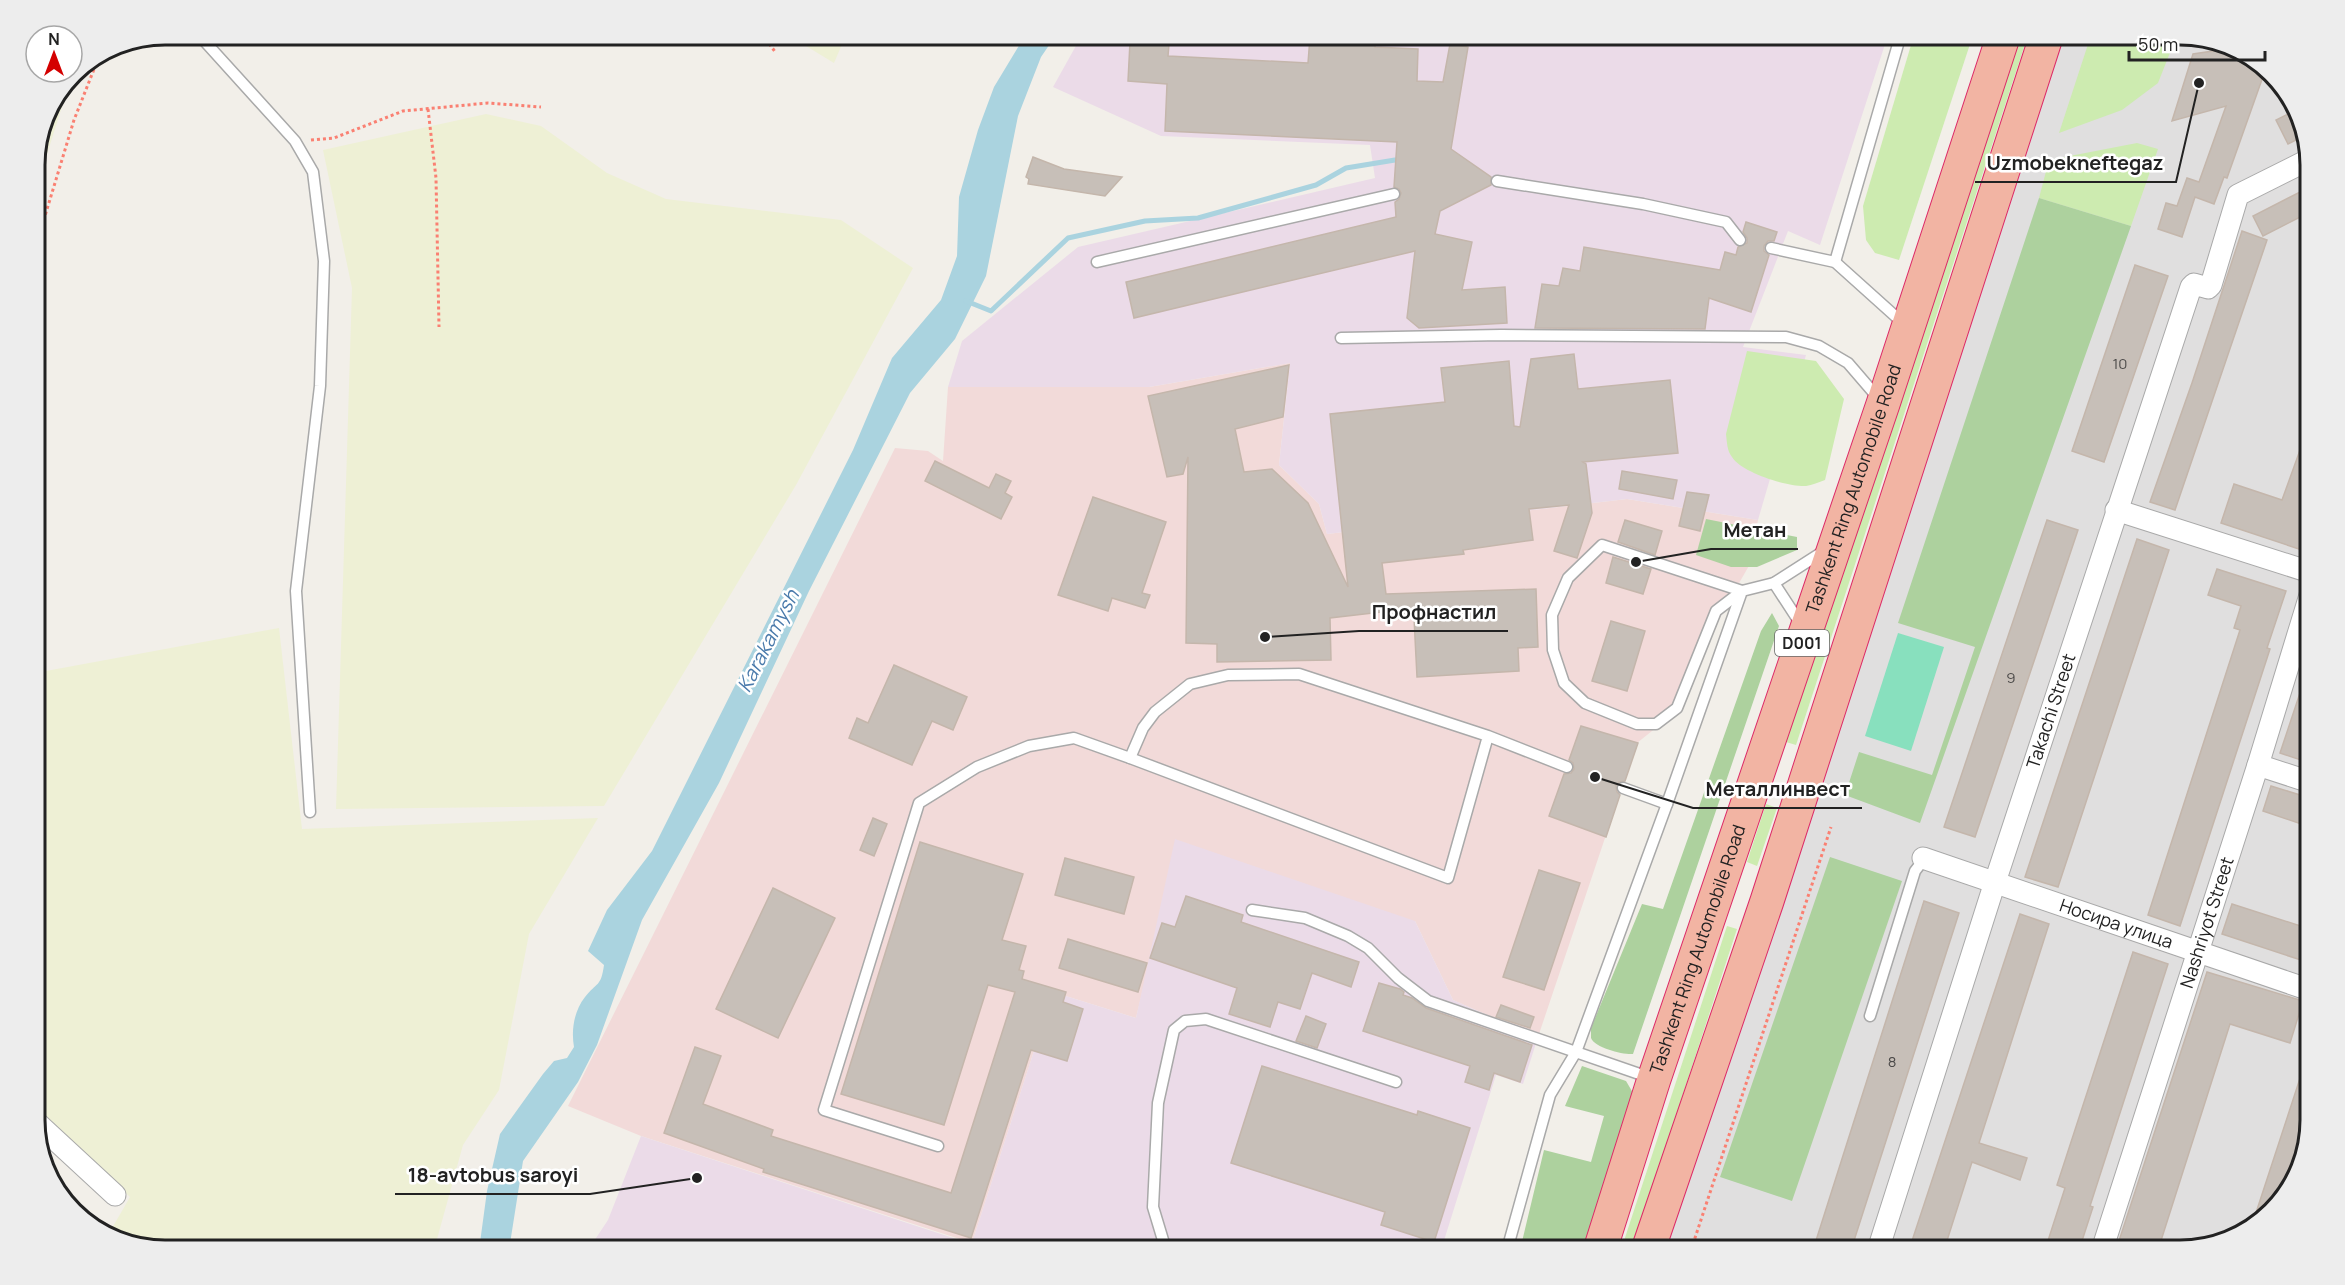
<svg xmlns="http://www.w3.org/2000/svg" width="2345" height="1285" viewBox="0 0 2345 1285" font-family="Manrope,sans-serif">
<style>
.residential{fill:#e0dfdf}
.commercial{fill:#f2dad9}
.industrial{fill:#ebdbe8}
.farmland{fill:#eef0d5}
.grass{fill:#cdebb0}
.forest{fill:#add19e}
.pitch{fill:#88e0be}
.water{fill:#aad3df}
.lines{fill:none;stroke-linecap:round;stroke-linejoin:round}
.stream{stroke:#aad3df;stroke-width:5}
.building{fill:#c7bfb8;stroke:#c4b6ab;stroke-width:1.5}
.service-casing{stroke:#a9a9a9;stroke-width:13}
.minor-casing{stroke:#a9a9a9;stroke-width:23}
.trunk-casing{stroke:#dc2a67;stroke-width:35}
.path{stroke:#fa8072;stroke-width:3;stroke-dasharray:3 3;stroke-linecap:butt}
.service{stroke:#fff;stroke-width:10}
.minor{stroke:#fff;stroke-width:21}
.trunk{stroke:#f2b4a3;stroke-width:33}
.labels{text-anchor:middle;stroke-width:5;stroke-linejoin:round;paint-order:stroke}
.number-label{font-size:15px;fill:#4b4948}
.shield{fill:#fff;stroke:#646464;stroke-width:1.5}
.shield-label{font-size:16px;font-weight:bold;fill:#222}
.street-label{font-size:18px;fill:#222;stroke:#fff}
.water-label{font-size:20px;font-style:italic;fill:#4a7aab;stroke:#fff}
.rim{fill:none;stroke:#222;stroke-width:3}
.leader{fill:none;stroke:#222;stroke-width:2}
.callout-dot{fill:#222;stroke:#fff;stroke-width:2}
.callout-label{font-size:20px;text-anchor:middle;font-weight:bold;fill:#222;stroke:#fff;stroke-width:5;stroke-linejoin:round;paint-order:stroke}
</style>
<rect width="100%" height="100%" fill="#f2efe9"/>
<path class="residential" d="M2047 35H2180L2245 52 2293 99 2310 156V1121L2293 1185 2246 1233 2181 1250H1648Z"/>
<path class="commercial" d="M1290 363 1279 465 1319 504 1327 534 1627 499 1758 520 1750 564 1715 625 1682 707 1637 743 1538 1037 1453 1000 1415 921 1149 964 1136 1018 1053 992 972 1243 641 1136 568 1106 895 448 928 451 943 461 948 387H1149Z"/>
<g class="industrial">
<path d="M1082 35H1888L1820 245 1788 231 1743 347 1806 355 1758 520 1627 499 1327 534 1319 504 1279 465 1290 363 1149 387H948L962 341 1078 247 1375 178 1370 145 1161 136 1053 87Z"/>
<path d="M1175 839 1415 921 1453 1000 1538 1037 1523 1084 1496 1075 1441 1250H997L972 1243 1053 992 1136 1018Z"/>
<path d="M641 1136 990 1250H588L608 1220Z"/>
</g>
<g class="farmland">
<path d="M788 35H846L834 63Z"/>
<path d="M73 72 35 192V156L48 107Z"/>
<path d="M486 114 541 126 607 173 666 199 841 220 913 268 796 485 604 806 336 809 352 288 323 150Z"/>
<path d="M279 628 302 829 598 818 529 934 499 1090 463 1145 434 1250H165L108 1235 130 1197 35 1107V673Z"/>
</g>
<g class="grass">
<path d="M1914 35H1973L1899 260 1875 253 1866 240 1863 206Z"/>
<path d="M2016 35H2028L1796 745 1786 742Z"/>
<path d="M2091 35H2177L2158 83 2122 110 2059 133Z"/>
<path d="M2137 143 2158 149 2131 226 2039 198 2049 160Z"/>
<path d="M1747 351 1816 361 1844 399 1825 480C1819 482 1812 485 1806 486 1788 487 1742 473 1732 457 1727 451 1727 442 1726 434Z"/>
<path d="M1766 804 1777 808 1757 866 1747 862Z"/>
<path d="M1727 926 1737 929 1632 1250H1621Z"/>
</g>
<g class="forest">
<path d="M2039 198 2131 226 1920 823 1845 795 1859 752 1932 775 1975 647 1898 623Z"/>
<path d="M1706 519 1797 537V550L1757 567H1731L1696 555Z"/>
<path d="M1772 613 1779 626 1633 1054C1624 1055 1595 1048 1591 1038 1591 1037 1591 1030 1591 1028L1642 904 1663 909 1761 631Z"/>
<path d="M1830 857 1902 881 1792 1201 1720 1177Z"/>
<path d="M1582 1066 1626 1081 1636 1098 1587 1250H1520L1544 1150 1591 1162 1604 1116 1565 1106Z"/>
<path d="M1453 1241 1486 1250H1450Z"/>
</g>
<path class="pitch" d="M1898 633 1944 647 1911 751 1865 736Z"/>
<path class="water" d="M1026 34 1056 35 1041 57 1018 116 986 276 955 339 910 393 809 591 719 783 642 920 597 1045 578 1082 523 1161 509 1250H479L487 1191 500 1134 543 1074 554 1061 567 1058 574 1047C571 1030 574 1011 585 997 597 982 601 987 604 965L588 951 607 910 652 851 853 450 892 358 941 300 957 256 959 197 978 130 994 87Z"/>
<g class="lines">
<path class="stream" d="M966 301 991 311 1068 238 1145 221 1198 218 1316 185 1346 168 1395 160"/>
</g>
<g class="building">
<path d="M1310 37 1375 41V47L1418 49 1417 81 1443 82 1450 44 1468 47 1451 149 1491 177V185L1440 211 1435 234 1472 242 1462 290 1505 287 1507 323 1419 328 1407 318 1415 251 1134 318 1126 282 1396 217 1395 202 1399 199 1401 193 1399 189 1394 187 1397 142 1165 131 1167 84 1128 81 1130 42 1169 44 1168 56 1308 63Z"/>
<path d="M2233 48 2245 52 2265 71 2227 178 2224 177 2214 204 2195 197 2182 237 2158 229 2166 203 2177 206 2187 178 2199 182 2226 106 2172 121 2193 54Z"/>
<path d="M2296 110 2304 136 2288 144 2276 120Z"/>
<path d="M1033 157 1064 169 1122 177 1105 196 1028 184 1029 179 1026 177Z"/>
<path d="M2310 187V212L2263 236 2253 216Z"/>
<path d="M1746 222 1777 232 1774 241H1768L1764 246V251L1769 255 1751 312 1709 298 1705 329 1535 328 1542 284 1559 286 1563 268 1580 271 1584 247 1720 270 1725 252 1736 255 1738 247 1747 243V238L1743 232Z"/>
<path d="M2242 231 2267 240 2175 510 2150 502 2192 383Z"/>
<path d="M2135 265 2168 276 2104 462 2072 451Z"/>
<path d="M1574 354 1578 389 1670 380 1678 453 1583 462 1586 464 1592 513 1577 558 1554 551 1569 505 1529 509 1533 540 1463 550 1464 554 1382 563 1386 594 1536 589 1538 647 1518 648 1519 671 1417 677 1414 618 1391 619 1390 611 1330 618 1331 660 1217 662V644L1186 643 1188 457 1183 474 1167 477 1148 396 1289 365 1283 417 1235 429 1244 472 1272 469 1308 503 1348 587 1330 414 1445 402 1441 368 1509 361 1514 426 1520 427 1531 359Z"/>
<path d="M2308 428 2310 429V517L2299 549 2221 523 2234 484 2282 500Z"/>
<path d="M935 461 989 488 996 474 1011 481 1005 493 1012 497 1001 519 925 481Z"/>
<path d="M1622 471 1677 480 1673 499 1619 489Z"/>
<path d="M1687 492 1709 495 1700 531 1679 526Z"/>
<path d="M1093 497 1166 522 1142 593 1150 595 1145 608 1112 598 1108 611 1058 595Z"/>
<path d="M1625 520 1662 531 1655 555 1618 542Z"/>
<path d="M2047 520 2078 530 1975 837 1944 827Z"/>
<path d="M2137 539 2169 550 2058 887 2025 877Z"/>
<path d="M1613 557 1651 569 1643 594 1606 583Z"/>
<path d="M2217 569 2286 591 2267 648 2270 649 2180 926 2148 915 2240 630 2234 628 2241 606 2208 595Z"/>
<path d="M1611 621 1645 631 1627 691 1592 681Z"/>
<path d="M894 665 967 697 953 730 932 721 912 765 849 738 857 718 868 723Z"/>
<path d="M2307 672 2310 673V763L2280 753Z"/>
<path d="M1581 726 1638 743 1625 781 1619 782 1616 786 1617 792 1620 795 1606 837 1549 816 1564 774 1571 773 1574 769 1573 763 1569 760Z"/>
<path d="M2271 786 2310 798V827L2263 811Z"/>
<path d="M873 818 887 824 874 856 860 850Z"/>
<path d="M920 842 1023 874 1002 940 1026 946 1019 970 1024 971 1022 979 1066 992 1063 1002 1083 1009 1067 1061 1031 1050 971 1238 763 1172 764 1169 664 1133 695 1047 721 1056 703 1104 773 1130 771 1136 951 1193 1015 992 988 985 944 1125 841 1094Z"/>
<path d="M1065 858 1134 877 1124 914 1055 895Z"/>
<path d="M1539 870 1580 883 1544 990 1503 977Z"/>
<path d="M773 888 835 918 778 1038 716 1009Z"/>
<path d="M1186 896 1243 915 1241 922 1359 962 1351 987 1312 973 1300 1009 1278 1002 1270 1027 1229 1014 1237 988 1150 958 1162 923 1175 927Z"/>
<path d="M1924 901 1959 913 1851 1250H1813Z"/>
<path d="M2232 904 2310 929V963L2222 934Z"/>
<path d="M2020 914 2049 924 1979 1143 2027 1158 2020 1180 1972 1162 1944 1250H1909Z"/>
<path d="M1068 939 1147 963 1138 992 1059 968Z"/>
<path d="M2133 952 2168 964 2090 1206 2093 1207 2079 1250H2045L2065 1188 2057 1185Z"/>
<path d="M2207 972 2303 1001 2290 1043 2230 1024 2158 1250H2116Z"/>
<path d="M1379 983 1400 989 1404 992 1403 995 1412 998 1426 1008 1532 1045 1520 1082 1494 1073 1489 1090 1465 1082 1470 1066 1363 1031Z"/>
<path d="M1501 1005 1534 1017 1530 1028 1496 1017Z"/>
<path d="M1306 1016 1326 1024 1317 1048 1296 1041Z"/>
<path d="M2308 1054 2310 1055V1121L2293 1185 2251 1228Z"/>
<path d="M1262 1066 1417 1115 1418 1111 1470 1128 1434 1242 1381 1225 1385 1212 1231 1163Z"/>
</g>
<g class="lines">
<defs>
<g id="service">
<path d="M198 34 295 141 313 172 324 261 320 386 296 591 310 812"/>
<path d="M1497 181 1643 204 1726 222 1740 240"/>
<path d="M1771 248 1835 262 1904 324"/>
<path d="M1097 262 1394 194"/>
<path d="M1835 262 1901 34"/>
<path d="M1341 338 1501 335 1786 337 1819 346 1848 363 1879 399"/>
<path d="M1602 545 1742 591 1716 611 1677 708 1656 724H1637L1585 703 1564 683 1553 650 1552 615 1568 578Z"/>
<path d="M1774 583 1802 626"/>
<path d="M1488 736 1448 878 1130 758 1143 728 1155 712 1190 684 1228 675 1299 674 1488 736 1567 767"/>
<path d="M1623 788 1667 804 1742 591 1774 583 1824 551"/>
<path d="M1252 910 1305 918 1348 936 1368 948 1398 978 1428 1001 1651 1078"/>
<path d="M1870 1016 1915 871 1925 858"/>
<path d="M938 1146 824 1110 919 803 977 767 1029 746 1074 738 1130 758"/>
<path d="M1166 1250 1153 1207 1158 1103 1174 1030 1185 1021 1206 1019 1396 1082"/>
<path d="M1507 1250 1550 1095 1576 1052 1667 804"/>
</g>
<g id="minor">
<path d="M2116 510 2310 572"/>
<path d="M2258 765 2310 782"/>
<path id="s1" d="M1923 858 2310 990"/>
<path d="M35 1121 115 1195"/>
<path id="s2" d="M1878 1250 1995 882 2191 287 2194 284 2208 288 2211 285 2238 195 2310 159"/>
<path id="s3" d="M2102 1250 2258 765 2310 595"/>
</g>
<g id="trunk">
<path id="s4" d="M1600 1250 1654 1079 1883 404 2004 34"/>
<path d="M1648 1250 1767 901 2047 34"/>
</g>
</defs>
<use href="#service" class="service-casing"/>
<use href="#minor" class="minor-casing"/>
<use href="#trunk" class="trunk-casing"/>
<g class="path">
<path d="M762 34 776 53"/>
<path d="M428 109 436 178 439 327"/>
<path d="M311 140 334 138 403 111 488 103 541 107"/>
<path d="M35 249 74 120 100 54"/>
<path d="M1691 1250 1831 827"/>
</g>
<use href="#service" class="service"/>
<use href="#minor" class="minor"/>
<use href="#trunk" class="trunk"/>
</g>
<g class="labels">
<g class="number-label">
<text x="2120" y="369">10</text>
<text x="2011" y="683">9</text>
<text x="1892" y="1067">8</text>
</g>
<rect class="shield" x="1775" y="630" width="54" height="26" rx="4.5"/>
<g class="shield-label">
<text x="1802" y="649">D001</text>
</g>
<g class="street-label">
<text dy="6" stroke="none"><textPath href="#s4" startOffset="802">Tashkent Ring Automobile Road</textPath></text>
<text dy="6" stroke="none"><textPath href="#s2" startOffset="566">Takachi Street</textPath></text>
<text dy="6" stroke="none"><textPath href="#s3" startOffset="344">Nashriyot Street</textPath></text>
<text dy="6" stroke="none"><textPath href="#s1" startOffset="204">Носира улица</textPath></text>
<text dy="6" stroke="none"><textPath href="#s4" startOffset="316">Tashkent Ring Automobile Road</textPath></text>
</g>
<g class="water-label">
<text transform="translate(768 641) rotate(-63)" y="7">Karakamysh</text>
</g>
</g>
<path d="M0 0H2345V1285H0ZM165 45H2180A120 120 0 0 1 2300 165V1120A120 120 0 0 1 2180 1240H165A120 120 0 0 1 45 1120V165A120 120 0 0 1 165 45Z" fill="#ededed" fill-rule="evenodd"/>
<path class="rim" d="M165 45H2180A120 120 0 0 1 2300 165V1120A120 120 0 0 1 2180 1240H165A120 120 0 0 1 45 1120V165A120 120 0 0 1 165 45Z"/>
<path class="leader" d="M2199 83L2176 182H1975M1636 562L1711 549H1798M1265 637L1359 631H1508M1595 777L1693 808H1862M697 1178L590 1194H395"/>
<g class="callout-dot">
<circle cx="2199" cy="83" r="6"/>
<circle cx="1636" cy="562" r="6"/>
<circle cx="1265" cy="637" r="6"/>
<circle cx="1595" cy="777" r="6"/>
<circle cx="697" cy="1178" r="6"/>
</g>
<g class="callout-label">
<text x="2075" y="170">Uzmobekneftegaz</text>
<text x="1755" y="537">Метан</text>
<text x="1434" y="619">Профнастил</text>
<text x="1778" y="796">Металлинвест</text>
<text x="493" y="1182">18-avtobus saroyi</text>
</g>
<g transform="translate(54 54)"><circle r="28" fill="#ffffff" stroke="#a7a7a7" stroke-width="1.5"/>
<path d="M0-4.5L10 22L0 15L-10 22Z" fill="#d40000"/>
<text y="-9" font-size="16" font-weight="bold" text-anchor="middle" fill="#222222">N</text>
</g>
<path d="M2129 51v9h136v-9" fill="none" stroke="#222222" stroke-width="3"/>
<text x="2138" y="51" font-size="18" fill="#222222" stroke="#ffffff" stroke-width="4.5" paint-order="stroke">50 m</text>
</svg>
